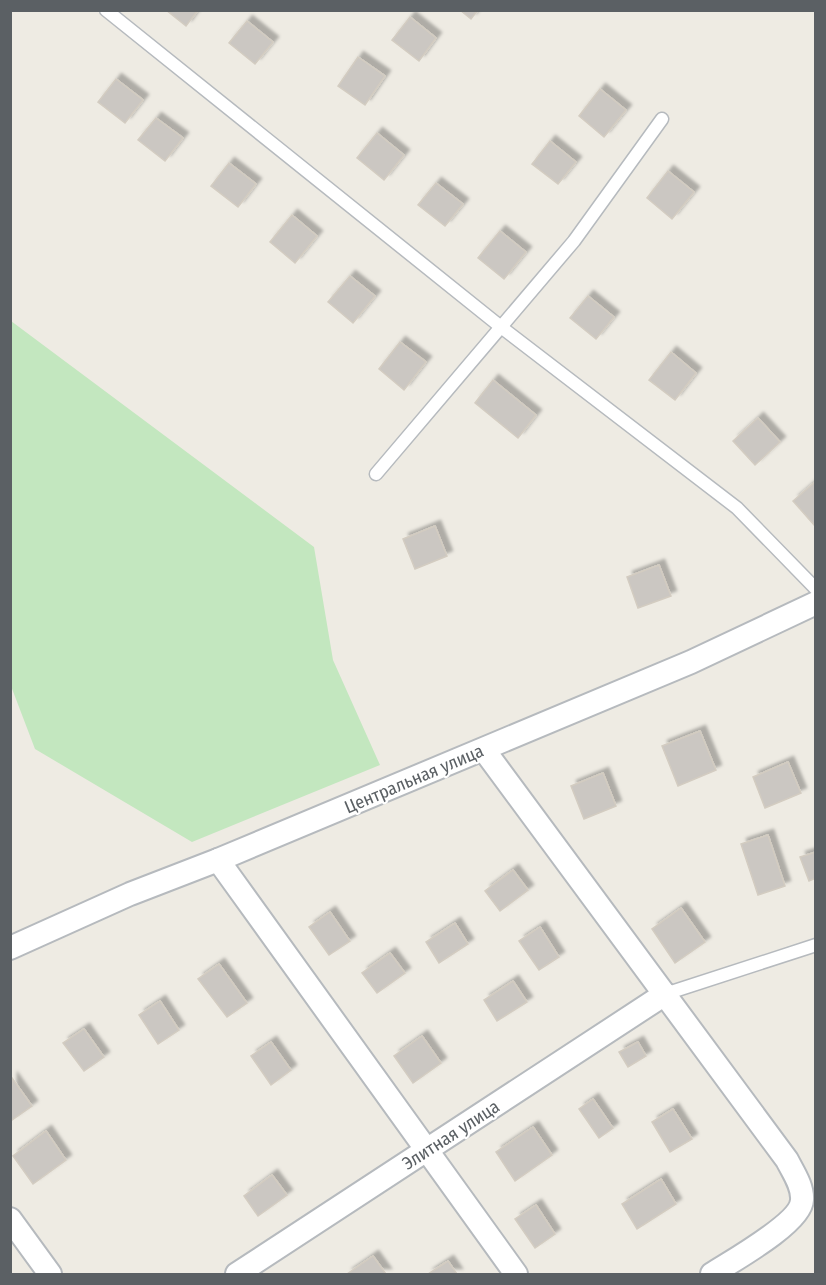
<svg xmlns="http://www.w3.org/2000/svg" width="826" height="1285" viewBox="0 0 826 1285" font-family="'Fira Sans Condensed',sans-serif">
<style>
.green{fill:#c3e7bf}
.building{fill:#cbc7c2;stroke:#d3ccc1;stroke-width:1.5;filter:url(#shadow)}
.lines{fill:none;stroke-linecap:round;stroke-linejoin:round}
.service-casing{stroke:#b6babe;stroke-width:15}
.minor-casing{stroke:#b6babe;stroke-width:26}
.service{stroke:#fff;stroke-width:12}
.minor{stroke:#fff;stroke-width:22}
.labels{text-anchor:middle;stroke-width:4.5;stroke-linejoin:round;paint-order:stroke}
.street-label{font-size:18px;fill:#5b6064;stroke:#fff}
</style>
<defs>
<filter id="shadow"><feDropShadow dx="5.5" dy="-5.5" stdDeviation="1.5" flood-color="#0004"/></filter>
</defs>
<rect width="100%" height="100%" fill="#eeebe3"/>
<path class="green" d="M11 321 314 547 333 660 380 765 192 842 35 749 11 686Z"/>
<g class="building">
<path d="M166 10H198L186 26Z"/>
<path d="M460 10H478L471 19Z"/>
<path d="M410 17 436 38 419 61 392 40Z"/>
<path d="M247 21 273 42 255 64 229 43Z"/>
<path d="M358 57 385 76 365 105 338 86Z"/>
<path d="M116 79 143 100 125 123 98 102Z"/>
<path d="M600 89 626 110 604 137 579 116Z"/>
<path d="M156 118 183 138 165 161 138 140Z"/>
<path d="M377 133 404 155 384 180 357 158Z"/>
<path d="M550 141 576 162 558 184 532 164Z"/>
<path d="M229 163 256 184 238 207 211 186Z"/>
<path d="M668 171 694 192 672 219 647 198Z"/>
<path d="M436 183 463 204 445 226 418 205Z"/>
<path d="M292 215 317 236 295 263 270 242Z"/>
<path d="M500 231 526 252 504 279 478 258Z"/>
<path d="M350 276 375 296 353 323 328 302Z"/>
<path d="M588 296 614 317 596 339 570 318Z"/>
<path d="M400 342 426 362 404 390 379 369Z"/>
<path d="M671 352 696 373 675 400 649 380Z"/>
<path d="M493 380 536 415 518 438 475 403Z"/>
<path d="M758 418 780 442 755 465 733 441Z"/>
<path d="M815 482 816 483 815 526 793 501Z"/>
<path d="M435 526 447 556 415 569 403 539Z"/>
<path d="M659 565 671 596 638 608 627 577Z"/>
<path d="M700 731 716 770 678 786 662 746Z"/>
<path d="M788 762 801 793 765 808 753 777Z"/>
<path d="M603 773 616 806 584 819 571 786Z"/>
<path d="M768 835 785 886 758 895 741 844Z"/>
<path d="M816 852V878L809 881 800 857Z"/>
<path d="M513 870 528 890 500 911 485 891Z"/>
<path d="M681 908 705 942 675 963 652 929Z"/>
<path d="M330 912 350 941 329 955 309 927Z"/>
<path d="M455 923 468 944 439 963 426 942Z"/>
<path d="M540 927 559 957 539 970 519 941Z"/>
<path d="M390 953 405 973 377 993 362 973Z"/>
<path d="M219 964 247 1003 227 1017 198 979Z"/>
<path d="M513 981 527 1002 497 1021 484 1000Z"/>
<path d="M160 1001 179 1030 158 1044 139 1015Z"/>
<path d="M84 1029 104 1057 84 1071 63 1043Z"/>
<path d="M422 1036 441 1063 413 1083 394 1056Z"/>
<path d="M271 1042 291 1070 271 1085 251 1056Z"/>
<path d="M638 1042 646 1056 628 1067 619 1052Z"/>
<path d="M12 1078 32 1106 12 1120 10 1118Z"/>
<path d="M593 1099 613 1128 599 1138 579 1109Z"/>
<path d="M673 1109 692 1139 670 1152 652 1122Z"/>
<path d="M533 1127 552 1155 515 1181 496 1152Z"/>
<path d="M46 1131 66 1160 33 1184 13 1156Z"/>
<path d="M272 1175 287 1195 258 1216 244 1196Z"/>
<path d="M661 1179 676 1204 637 1229 622 1204Z"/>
<path d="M536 1205 555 1234 535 1248 515 1219Z"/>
<path d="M373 1256 386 1274H347Z"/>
<path d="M448 1261 457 1274H428Z"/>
</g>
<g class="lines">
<defs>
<g id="service">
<path d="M106 10 501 327 737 508 816 589"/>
<path d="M376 474 574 241 662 119"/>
<path d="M665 994 816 945"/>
</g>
<g id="minor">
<path d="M484 750 787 1160C793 1172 803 1186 802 1200 801 1223 732 1261 712 1274"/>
<path d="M218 860 516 1274"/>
<path d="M10 948 130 894 218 860 691 662 816 603"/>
<path d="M10 1219 50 1274"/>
<path d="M237 1274 665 994"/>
</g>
</defs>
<use href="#service" class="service-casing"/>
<use href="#minor" class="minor-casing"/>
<use href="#service" class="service"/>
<use href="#minor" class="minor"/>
</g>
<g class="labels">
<g class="street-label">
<text transform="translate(414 779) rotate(-23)" y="6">Центральная улица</text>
<text transform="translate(451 1135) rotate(-33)" y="6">Элитная улица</text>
</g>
</g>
<rect width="826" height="1285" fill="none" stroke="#5b6064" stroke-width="24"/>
</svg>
